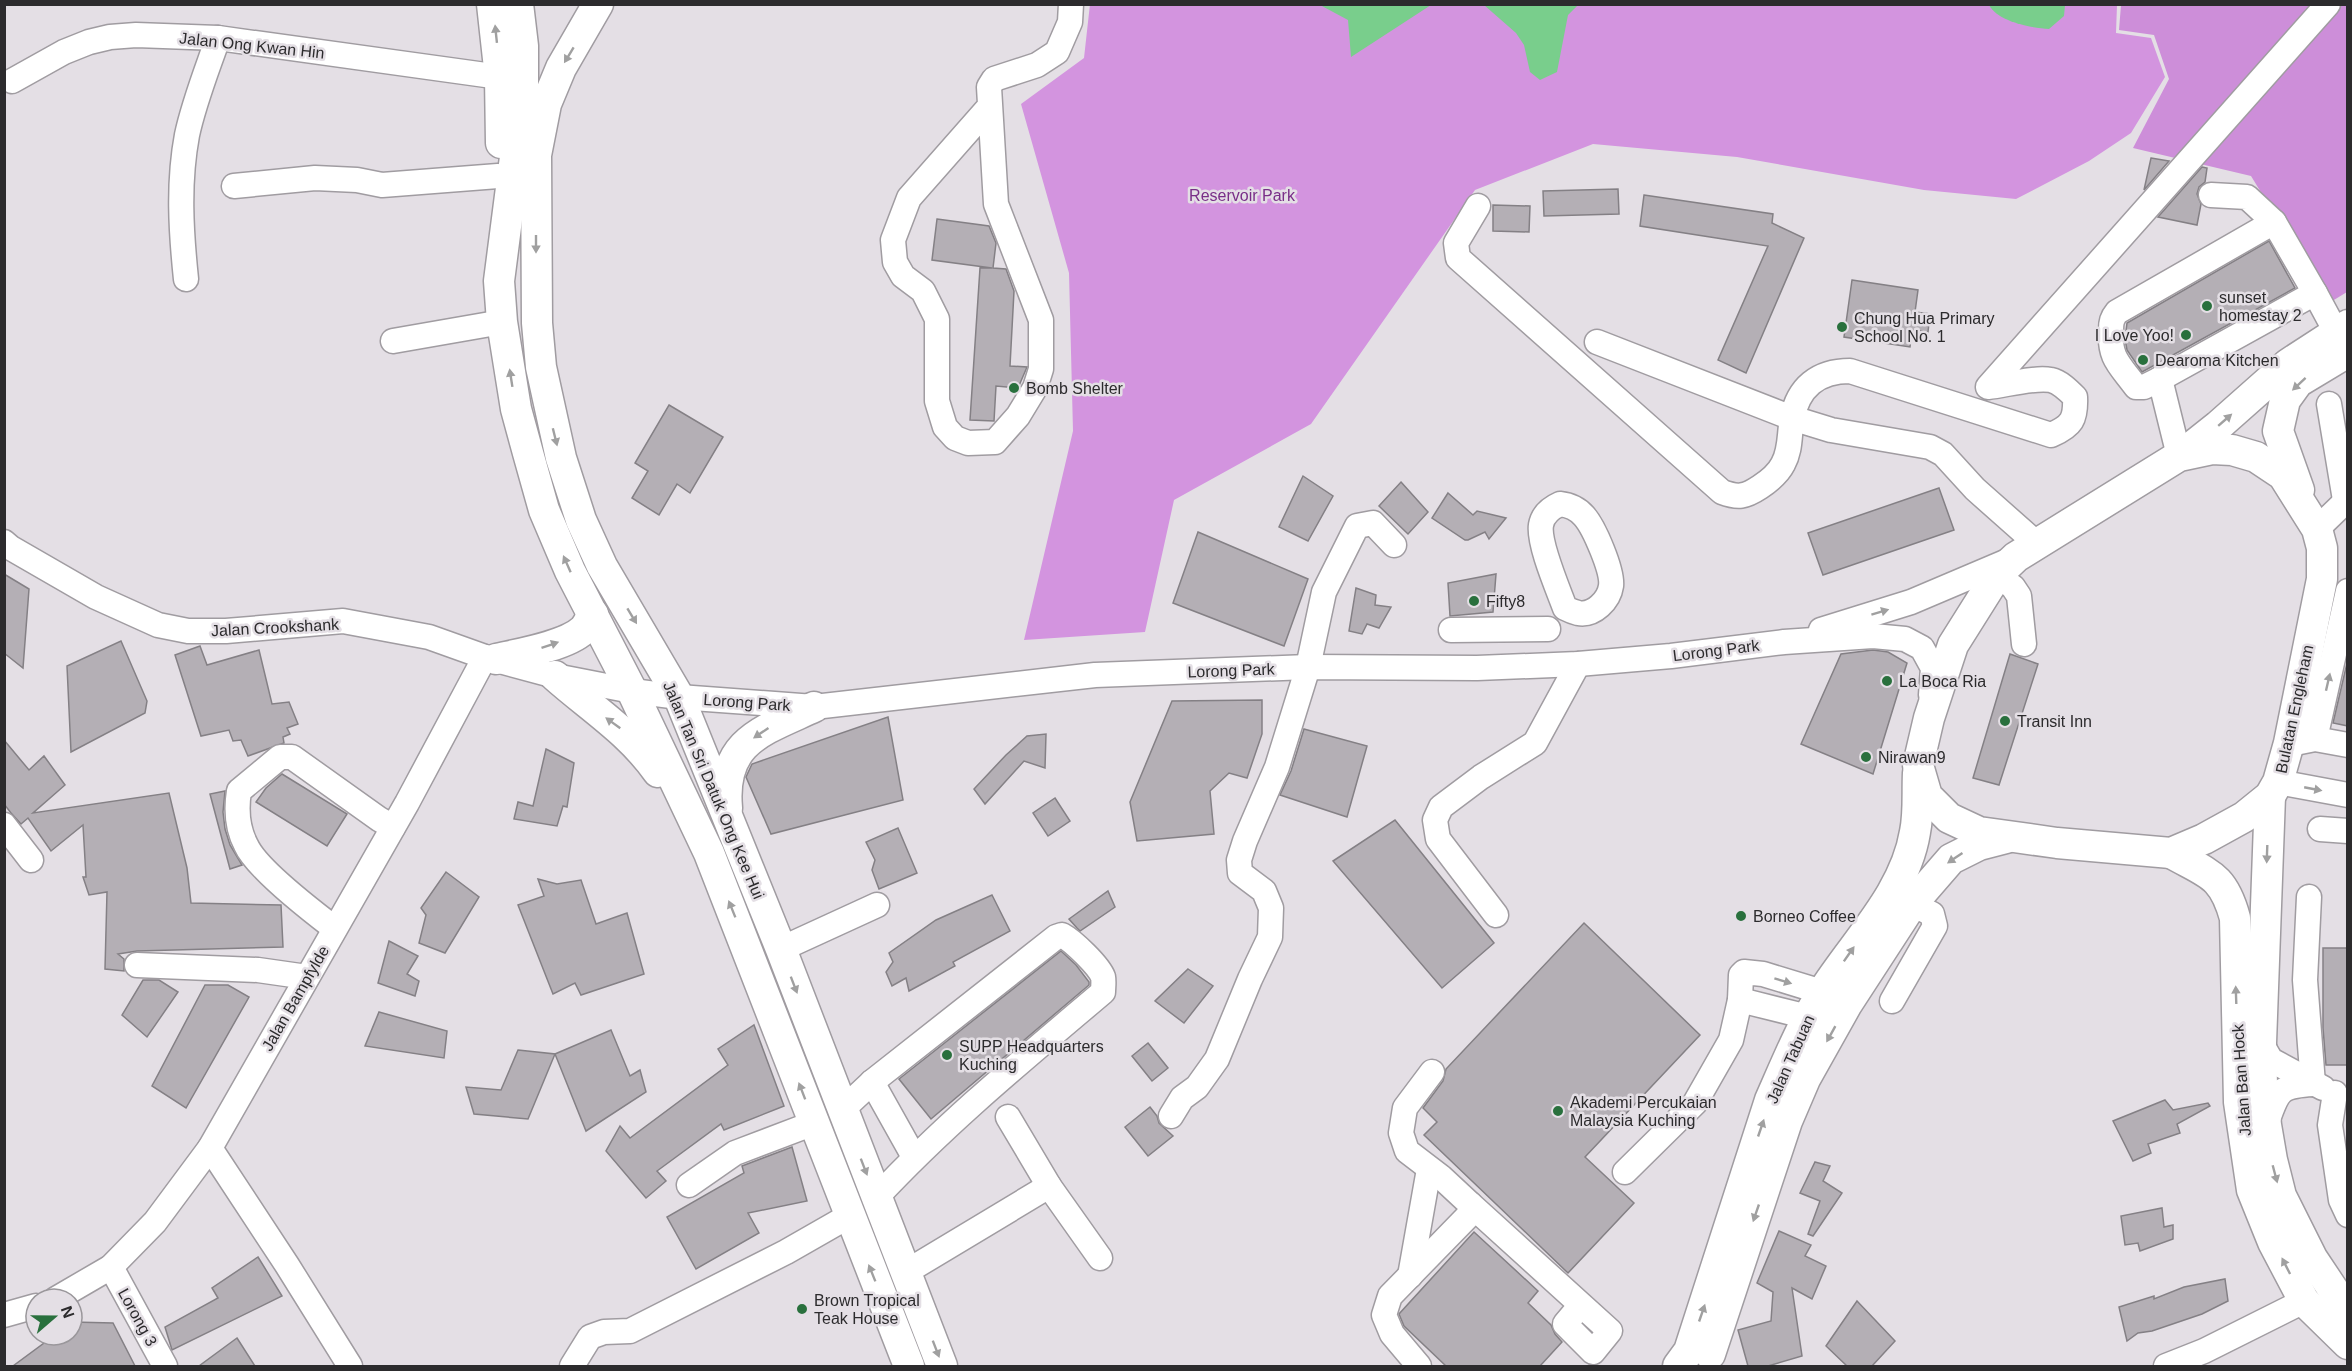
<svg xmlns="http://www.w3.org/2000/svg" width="2352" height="1371" viewBox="0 0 2352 1371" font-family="Arial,sans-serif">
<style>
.green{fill:#d394df}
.forest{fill:#cd8ed9}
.water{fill:#79ce8c}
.building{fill:#b4afb5;stroke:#848085;stroke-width:1.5}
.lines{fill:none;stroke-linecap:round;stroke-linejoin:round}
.minor-casing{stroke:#a09ca1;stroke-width:27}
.major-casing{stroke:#a09ca1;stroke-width:33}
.minor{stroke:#fff;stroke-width:24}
.major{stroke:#fff;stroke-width:30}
.oneway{fill:#a0a0a0}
.poi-dot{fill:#29703d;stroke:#e4dfe5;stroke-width:2}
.labels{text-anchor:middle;stroke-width:5;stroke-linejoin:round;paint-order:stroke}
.street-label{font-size:16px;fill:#2c2b2d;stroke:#e4dfe5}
.park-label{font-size:16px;fill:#792e88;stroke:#e4dfe5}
.poi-label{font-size:16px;fill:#2c2b2d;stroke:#e4dfe5;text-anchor:start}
</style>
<rect width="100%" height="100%" fill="#e4dfe5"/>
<path class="green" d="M1090 4 2117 5 2116 33 2151 38 2165 77 2131 133 2089 161 2016 199 1924 190 1737 157 1593 144 1475 190 1311 424 1174 500 1145 632 1024 640 1073 431 1069 273 1021 104 1084 58Z"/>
<path class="forest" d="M2121 5H2347V292L2329 303 2251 176 2133 148 2169 79 2154 35 2119 30Z"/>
<g class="water">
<path d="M1320 5H1431L1351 57 1348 20Z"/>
<path d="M1484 5H1578L1568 15 1557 72 1540 80 1530 72 1524 45 1516 33Z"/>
<path d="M1989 5H2065L2064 16 2049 29C2032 28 1998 22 1989 5Z"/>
</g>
<g class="building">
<path d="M2151 158 2169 161 2144 190Z"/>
<path d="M2202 167 2207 168 2205 182 2199 187 2197 194 2201 204 2197 225 2158 217Z"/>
<path d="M1618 189 1619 214 1544 216 1543 191Z"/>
<path d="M1644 195 1773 214 1772 223 1804 238 1746 373 1718 360 1768 246 1640 226Z"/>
<path d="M1493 205 1530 206 1529 232 1493 231Z"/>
<path d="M937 219 989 226 996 243 993 268 1006 269 1014 291 1010 366 1027 367 1018 388 996 386 994 421 970 420 980 268H992L932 260Z"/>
<path d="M2269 241 2295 288 2142 372 2127 350 2125 339 2127 323Z"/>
<path d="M1852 280 1918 290 1915 312 1930 314 1928 332 1912 330 1910 347 1844 337Z"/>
<path d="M669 405 723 437 690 493 677 484 659 515 632 498 648 471 635 463Z"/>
<path d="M1303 476 1333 496 1308 541 1279 527Z"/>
<path d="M1401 482 1428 512 1408 534 1379 506Z"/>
<path d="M1939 488 1954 530 1823 575 1808 533Z"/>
<path d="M1448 493 1473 515 1477 511 1506 518 1489 539 1485 532 1468 540H1465L1432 518Z"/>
<path d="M1198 532 1308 579 1284 646 1173 603Z"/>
<path d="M4 574 29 589 23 668 4 653Z"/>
<path d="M1496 574 1493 612 1450 616 1448 583Z"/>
<path d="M1356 588 1376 595 1375 605 1391 607 1379 628 1367 624 1362 634 1349 631Z"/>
<path d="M121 641 147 701 145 713 71 752 67 666Z"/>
<path d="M200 646 207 665 259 650 272 704 289 702 298 724 287 728 290 734 283 737 284 743 248 756 241 740 233 741 229 730 201 736 175 655Z"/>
<path d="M1873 650 1888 652 1907 663 1873 774 1801 744 1841 654Z"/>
<path d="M2010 654 2038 664 1999 785 1973 778Z"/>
<path d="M2348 659V726L2333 723Z"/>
<path d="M1262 700V734L1247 778 1229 773 1210 791 1214 834 1137 841 1130 802 1172 701Z"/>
<path d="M888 717 903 800 771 834 746 777 752 764Z"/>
<path d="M1304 729 1367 746 1347 817 1280 795 1291 771Z"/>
<path d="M1046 734 1045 768 1024 761 985 804 974 789 1006 755 1027 736Z"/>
<path d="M4 740 29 770 44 756 65 785 33 813 169 793 187 868 191 903 281 905 283 947 137 951 118 954 124 959V971L105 969 107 892 89 895 83 877H86L83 825 51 851 28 818 21 824 11 813 4 804Z"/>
<path d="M546 749 574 763 567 807 563 806 557 826 514 819 518 802 533 806Z"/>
<path d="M282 774 347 814 327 846 256 802 266 788Z"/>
<path d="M225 791 223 812 225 829 230 845 242 865 230 869 210 794Z"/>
<path d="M1055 798 1070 821 1048 836 1033 813Z"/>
<path d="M1395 820 1494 943 1442 988 1333 861Z"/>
<path d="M898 828 917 873 879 889 872 870 875 860 866 842Z"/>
<path d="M446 872 479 897 445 953 419 943 426 915 421 908Z"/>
<path d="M538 879 557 884 581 880 596 924 627 913 644 974 581 995 575 983 553 994 518 905 544 896Z"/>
<path d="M1108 891 1115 907 1080 931 1077 928 1069 919Z"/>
<path d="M992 895 1010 931 953 962 955 966 909 991 906 978 892 986 886 972 893 962 889 953 936 920Z"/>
<path d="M1584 923 1700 1035 1585 1157 1634 1203 1568 1273 1424 1135 1437 1122 1423 1108 1443 1081 1446 1069Z"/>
<path d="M389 941 418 956 407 974 419 981 415 996 378 983Z"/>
<path d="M2323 948H2348V1065H2326L2323 1028Z"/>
<path d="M1061 951 1076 965 1089 982V985L931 1119 899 1079Z"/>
<path d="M1188 969 1213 986 1184 1023 1155 1001Z"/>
<path d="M143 980H159L178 992 147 1037 122 1015Z"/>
<path d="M205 985H228L249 997 186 1108 152 1086Z"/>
<path d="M379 1012 447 1031 444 1058 365 1046Z"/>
<path d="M754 1025 784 1106 724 1130 721 1124 657 1171 666 1181 646 1198 606 1151 620 1126 630 1138 728 1065 718 1049Z"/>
<path d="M611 1030 630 1076 640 1070 646 1092 586 1131 555 1054Z"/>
<path d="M1148 1043 1168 1068 1152 1081 1132 1056Z"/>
<path d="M518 1050 555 1054 528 1119 474 1114 466 1087 501 1090Z"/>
<path d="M2165 1100 2173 1110 2208 1103 2210 1106 2177 1124 2180 1133 2148 1144 2151 1153 2133 1161 2113 1121Z"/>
<path d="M1150 1107 1157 1116 1159 1123 1173 1136 1148 1156 1125 1127Z"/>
<path d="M792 1147 807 1201 748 1213 759 1233 696 1269 667 1217 744 1173 742 1166Z"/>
<path d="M1815 1162 1830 1166 1823 1181 1842 1193 1813 1236 1808 1234 1820 1201 1800 1193Z"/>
<path d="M2162 1208 2164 1227 2173 1225V1239L2140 1251 2138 1243 2125 1245 2121 1216Z"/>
<path d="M1779 1231 1811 1245 1805 1256 1826 1266 1812 1299 1792 1288 1802 1356 1768 1366H1748L1738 1330 1771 1321 1773 1292 1757 1283Z"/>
<path d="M1474 1232 1538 1291 1528 1303 1551 1325 1555 1334 1562 1342 1540 1366H1446L1404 1326 1399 1314Z"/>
<path d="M258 1257 282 1296 172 1350 165 1327 218 1298 212 1288Z"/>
<path d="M2225 1279 2228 1301 2202 1314 2152 1331 2138 1333 2127 1341 2119 1307 2154 1296V1299L2184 1287Z"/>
<path d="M1857 1301 1895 1341 1872 1366H1847L1826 1346Z"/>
<path d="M72 1322 113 1323 135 1366H13L55 1335H72Z"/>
<path d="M237 1338 255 1366H199Z"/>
</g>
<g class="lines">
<defs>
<g id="minor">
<path d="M12 81 64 52 89 42 110 37 136 35 218 38 500 77"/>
<path d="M990 106 909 198 893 240 895 262 903 276 923 291 937 319V401L945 427 955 438 968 443 995 442 1018 416 1035 388 1041 369V320L996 204 989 87 994 79 1037 65 1057 52 1070 22 1071 4"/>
<path d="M234 186 315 178 357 180 382 185 498 176"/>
<path d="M2211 195 2247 197 2274 222"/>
<path d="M1478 206 1456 243 1458 258 1722 492C1738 498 1745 497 1760 487 1769 481 1778 474 1783 464 1791 450 1789 434 1792 419 1798 387 1818 371 1850 371L2051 435C2072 426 2076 419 2075 397 2068 390 2060 382 2051 380 2034 377 2006 385 1988 387L2328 4"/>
<path d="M2274 222 2315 293 2160 379 2144 387H2136C2120 365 2109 359 2111 330 2111 322 2112 318 2117 312Z"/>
<path d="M186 279C181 231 178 183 187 135 194 102 207 70 218 38"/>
<path d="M2315 293 2336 332"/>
<path d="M393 341 502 322"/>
<path d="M1597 342 1792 418 1831 430 1930 447 1943 454 1975 489 2037 544"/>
<path d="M2160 379 2179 456"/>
<path d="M2329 404 2345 500"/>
<path d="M1560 504C1570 505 1577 508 1584 516 1594 527 1613 571 1611 586 1609 600 1594 616 1578 613 1574 612 1569 610 1565 608 1558 589 1538 543 1541 525 1543 514 1551 508 1560 504Z"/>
<path d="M2317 529 2348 499"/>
<path d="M4 542 11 548 96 597 158 625 188 631H226L343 621 429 637 485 657 555 676 632 691 679 697 814 707 1095 675 1308 667 1477 668 1578 664 1671 656 1784 642 1873 636 1905 639 1922 648 1933 668 1931 695"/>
<path d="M1997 575 2013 587 2019 596 2024 644"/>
<path d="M1451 630 1548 629"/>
<path d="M1821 630 1911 602 2010 560"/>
<path d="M2315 739 2348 591"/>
<path d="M2300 742 2315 739 2348 745"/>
<path d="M2278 782 2348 795"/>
<path d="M4 825 31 860"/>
<path d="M2320 829 2348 831"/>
<path d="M2309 897 2305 980 2313 1084"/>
<path d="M1496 915 1438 839 1435 820 1441 807 1481 777 1535 743 1578 664"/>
<path d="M334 928C313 912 256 868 246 845 237 828 236 810 239 791L280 757H292L379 819 393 827"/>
<path d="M781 949 877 905"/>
<path d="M137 965 258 970 307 977"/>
<path d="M1740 1000 1808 1017"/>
<path d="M1892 1001 1935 926 1932 914 1912 904"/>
<path d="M2261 1043 2271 1060 2323 1088"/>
<path d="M872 1082 914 1157"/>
<path d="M2335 1093 2330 1125 2341 1200 2348 1215"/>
<path d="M841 1111 872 1082 1056 937 1062 935C1073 941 1099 966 1103 977 1104 982 1103 988 1103 992 1025 1058 946 1123 876 1198"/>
<path d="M1171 1116 1182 1098 1197 1087 1217 1059 1250 979 1270 937 1271 908 1264 891 1240 873 1239 860 1245 841 1277 767 1308 667 1324 592 1357 526 1373 523 1394 545"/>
<path d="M1008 1117 1049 1186 1100 1258"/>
<path d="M2266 1125C2278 1092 2277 1086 2313 1084"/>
<path d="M210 1148 287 1265 350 1366"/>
<path d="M1625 1172 1695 1103 1731 1040 1740 1000 1741 975 1744 972 1763 974 1822 992"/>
<path d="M689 1185 735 1153 814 1123"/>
<path d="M1470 1204 1610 1331 1593 1352 1565 1324 1581 1305"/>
<path d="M111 1267 165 1366"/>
<path d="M906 1272 1049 1186"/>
<path d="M1410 1276 1429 1169"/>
<path d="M56 1299 111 1267 155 1222 210 1148 407 803 485 657"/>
<path d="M4 1315 36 1306"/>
<path d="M572 1366 590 1337 604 1332 630 1331 786 1252 849 1216"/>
<path d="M1419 1366 1392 1334 1384 1315 1390 1296 1469 1215 1470 1204 1441 1177 1407 1151 1401 1133 1405 1108 1432 1072"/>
<path d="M2166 1366 2204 1351 2304 1301"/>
</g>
<g id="major">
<path d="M492 4 500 77 501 143"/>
<path d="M518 4 523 46V95L499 281 502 322 516 409 528 453 544 510 570 571 632 691 709 853 909 1366"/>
<path d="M598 4 561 68 546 104 536 155 537 323 541 367 561 458 581 520 602 566 679 697 781 949 942 1366"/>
<path d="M2212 449 2232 450 2256 457 2283 475 2317 529 2322 548V579L2289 743 2278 782 2270 796 2244 817 2204 839 2171 853 2057 843 1979 832 1949 818 1927 796 1918 765 1929 718 1953 645 1997 575 2016 557 2179 456Z"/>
<path d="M2184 453 2218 426 2288 364 2348 325"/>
<path d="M2299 490 2278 431 2285 400 2298 382 2348 352"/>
<path d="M496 659C518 654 566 646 583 630 587 626 590 619 593 614"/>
<path d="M555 676C591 708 630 732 658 772"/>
<path d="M2270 796 2261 1043 2262 1085 2266 1125 2272 1160 2281 1196 2312 1258 2348 1312"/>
<path d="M727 808C721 741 762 731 814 707"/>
<path d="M2171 853C2208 874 2223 874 2235 918L2239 1102 2252 1190 2273 1242 2304 1301 2348 1344"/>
<path d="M1710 1354 1787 1121 1805 1079 1847 1004 1912 904 1951 859 1979 845 2006 838"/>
<path d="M1678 1366 1689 1351 1770 1100C1786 1064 1801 1027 1822 993 1854 942 1905 894 1915 832 1919 813 1917 793 1918 773"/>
</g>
</defs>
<use href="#minor" class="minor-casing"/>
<use href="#major" class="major-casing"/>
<use href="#minor" class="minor"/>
<use href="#major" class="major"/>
</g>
<defs><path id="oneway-solid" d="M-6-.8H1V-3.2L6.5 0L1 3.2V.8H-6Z" transform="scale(1.5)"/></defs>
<g class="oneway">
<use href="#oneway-solid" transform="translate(496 34) rotate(-96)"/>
<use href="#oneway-solid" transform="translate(569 55) rotate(121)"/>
<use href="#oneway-solid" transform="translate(536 244) rotate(90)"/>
<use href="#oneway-solid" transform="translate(511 378) rotate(-99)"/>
<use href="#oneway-solid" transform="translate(2299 384) rotate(137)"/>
<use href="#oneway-solid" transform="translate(2225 420) rotate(-41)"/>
<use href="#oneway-solid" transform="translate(555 437) rotate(76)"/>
<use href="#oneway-solid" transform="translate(567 564) rotate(-114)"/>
<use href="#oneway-solid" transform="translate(1880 612) rotate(-17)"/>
<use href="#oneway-solid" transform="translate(632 616) rotate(59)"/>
<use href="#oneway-solid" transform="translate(550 645) rotate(-19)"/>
<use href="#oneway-solid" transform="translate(2328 682) rotate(-77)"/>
<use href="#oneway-solid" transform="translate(613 723) rotate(-144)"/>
<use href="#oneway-solid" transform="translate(761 733) rotate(146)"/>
<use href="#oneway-solid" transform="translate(2313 789) rotate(11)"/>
<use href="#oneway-solid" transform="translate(2267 854) rotate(92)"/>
<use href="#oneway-solid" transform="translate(1955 858) rotate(146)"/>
<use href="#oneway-solid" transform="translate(732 909) rotate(-112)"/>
<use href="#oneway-solid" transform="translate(1849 954) rotate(-55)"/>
<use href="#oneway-solid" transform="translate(1783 981) rotate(17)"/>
<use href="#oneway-solid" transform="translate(794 985) rotate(69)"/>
<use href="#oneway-solid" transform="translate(2236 995) rotate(-92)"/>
<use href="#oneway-solid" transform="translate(1831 1034) rotate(119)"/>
<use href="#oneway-solid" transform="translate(802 1091) rotate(-111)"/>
<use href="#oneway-solid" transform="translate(1761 1128) rotate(-71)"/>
<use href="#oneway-solid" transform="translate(864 1167) rotate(69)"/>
<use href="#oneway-solid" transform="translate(2275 1174) rotate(75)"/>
<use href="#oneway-solid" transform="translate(1756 1213) rotate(109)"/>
<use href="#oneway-solid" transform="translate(2286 1266) rotate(-117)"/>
<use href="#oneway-solid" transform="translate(872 1273) rotate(-112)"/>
<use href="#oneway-solid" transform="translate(1702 1313) rotate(-71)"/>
<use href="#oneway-solid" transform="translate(936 1349) rotate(69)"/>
</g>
<g class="poi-dot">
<circle cx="2207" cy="306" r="6"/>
<circle cx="1842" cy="327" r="6"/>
<circle cx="2186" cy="335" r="6"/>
<circle cx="2143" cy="360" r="6"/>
<circle cx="1014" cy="388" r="6"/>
<circle cx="1474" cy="601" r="6"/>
<circle cx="1887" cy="681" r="6"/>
<circle cx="2005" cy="721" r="6"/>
<circle cx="1866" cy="757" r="6"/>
<circle cx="1741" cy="916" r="6"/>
<circle cx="947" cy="1055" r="6"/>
<circle cx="1558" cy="1111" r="6"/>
<circle cx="802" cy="1309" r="6"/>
</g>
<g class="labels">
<g class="street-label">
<text transform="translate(252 45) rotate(6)" y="6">Jalan Ong Kwan Hin</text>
<text transform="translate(275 627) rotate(-3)" y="6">Jalan Crookshank</text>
<text transform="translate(1716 650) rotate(-7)" y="6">Lorong Park</text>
<text transform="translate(1231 670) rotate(-2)" y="6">Lorong Park</text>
<text transform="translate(747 702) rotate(4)" y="6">Lorong Park</text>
<text transform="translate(2294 709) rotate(-78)" y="6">Bulatan Engleham</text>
<text transform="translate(714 790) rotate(67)" y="6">Jalan Tan Sri Datuk Ong Kee Hui</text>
<text transform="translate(295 998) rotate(-60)" y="6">Jalan Bampfylde</text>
<text transform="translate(1790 1059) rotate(-66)" y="6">Jalan Tabuan</text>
<text transform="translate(2241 1080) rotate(-94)" y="6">Jalan Ban Hock</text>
<text transform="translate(138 1317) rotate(61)" y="6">Lorong 3</text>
</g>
<g class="park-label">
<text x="1242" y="201">Reservoir Park</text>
</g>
<g class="poi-label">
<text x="2219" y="303">sunset<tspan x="2219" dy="18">homestay 2</tspan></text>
<text x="1854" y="324">Chung Hua Primary<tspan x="1854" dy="18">School No. 1</tspan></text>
<text x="2174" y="341" text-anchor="end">I Love Yoo!</text>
<text x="2155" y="366">Dearoma Kitchen</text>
<text x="1026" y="394">Bomb Shelter</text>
<text x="1486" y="607">Fifty8</text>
<text x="1899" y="687">La Boca Ria</text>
<text x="2017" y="727">Transit Inn</text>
<text x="1878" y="763">Nirawan9</text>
<text x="1753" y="922">Borneo Coffee</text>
<text x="959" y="1052">SUPP Headquarters<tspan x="959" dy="18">Kuching</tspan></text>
<text x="1570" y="1108">Akademi Percukaian<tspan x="1570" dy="18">Malaysia Kuching</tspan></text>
<text x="814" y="1306">Brown Tropical<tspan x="814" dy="18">Teak House</tspan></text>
</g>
</g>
<rect width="2352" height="1371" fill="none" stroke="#2c2b2d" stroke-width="12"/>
<g transform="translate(54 1317) rotate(70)"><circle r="28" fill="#e4dfe5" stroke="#9a979b" stroke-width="1.5"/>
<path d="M0-4.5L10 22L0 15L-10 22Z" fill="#29703d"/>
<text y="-9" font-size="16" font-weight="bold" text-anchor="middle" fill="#2c2b2d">N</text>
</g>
</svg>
